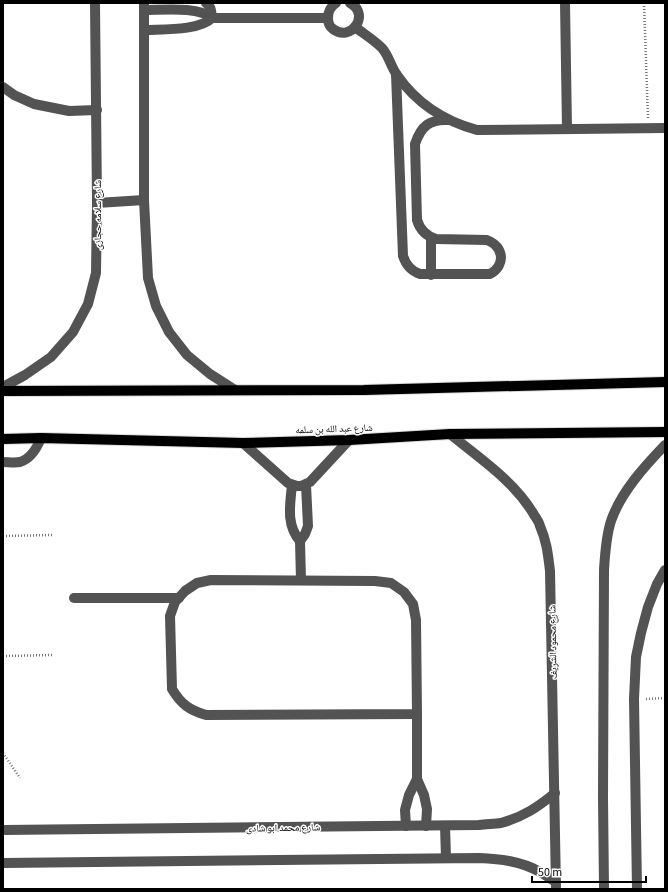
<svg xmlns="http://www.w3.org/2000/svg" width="668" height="892" viewBox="0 0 668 892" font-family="'Source Sans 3','Noto Naskh Arabic',sans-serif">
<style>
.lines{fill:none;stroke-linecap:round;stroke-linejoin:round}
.major-casing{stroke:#dbdbdb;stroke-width:12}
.path{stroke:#757575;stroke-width:2.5;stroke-dasharray:1 2;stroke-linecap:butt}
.minor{stroke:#535353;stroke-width:10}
.major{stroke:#000;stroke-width:10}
.labels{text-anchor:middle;stroke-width:3;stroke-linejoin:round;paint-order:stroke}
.street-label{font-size:10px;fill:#000;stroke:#fff}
</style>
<rect width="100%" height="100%" fill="#fff"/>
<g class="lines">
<defs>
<g id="major">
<path d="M3 391 364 390 665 382"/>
<path d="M3 439 41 438 243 443 349 440 450 434 665 432"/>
</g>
</defs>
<use href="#major" class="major-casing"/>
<g class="path">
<path d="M644 3 648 118"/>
<path d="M3 536 52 535"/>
<path d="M3 656 54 655"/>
<path d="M646 699 665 698"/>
<path d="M3 753 20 778"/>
</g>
<g class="minor">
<path d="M144 3V200L148 278 156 306 169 332 187 355 210 374 235 390"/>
<path d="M336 3C331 6 328 12 328 18 328 23 330 27 333 29 351 43 371 14 350 3"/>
<path d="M565 3 567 129"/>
<path d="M144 10C162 10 199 6 212 18H328"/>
<path d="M355 27C364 34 374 40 382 48 389 56 391 67 397 75 417 104 444 121 477 130L665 128"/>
<path d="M145 30C163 29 199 31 212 18 211 12 212 7 206 3"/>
<path d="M396 74 403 256C406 265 411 271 420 274H490C506 265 504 247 487 240L436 239C426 236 420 230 417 220L415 144C421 126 430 119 448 120"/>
<path d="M3 87 14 95 34 104 69 111 97 110"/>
<path d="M97 203 144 200"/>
<path d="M431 238V275"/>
<path d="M3 387 25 375 51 357 73 332 88 304 96 273 97 203 95 3"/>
<path d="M450 434C479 458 513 480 533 513 535 517 539 521 540 526 547 542 548 555 550 571L556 887"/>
<path d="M243 443 288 483 297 486H301L310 482 349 440"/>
<path d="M3 462C8 462 15 463 20 462 30 459 37 448 41 438"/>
<path d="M292 485C290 505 286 525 300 541"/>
<path d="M211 580 375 581 391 583 404 592 413 604 416 620 417 714 206 715C189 710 181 704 172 689L170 616 175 602 185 591 197 583Z"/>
<path d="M301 580 300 541 305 534 308 526 306 485"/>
<path d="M74 598H179"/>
<path d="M417 714V779L424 795 427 809 426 826"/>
<path d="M406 826 405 810 409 795 417 779"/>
<path d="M445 826 446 858"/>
<path d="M3 830 479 825C486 824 494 824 501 823 523 817 538 807 555 793"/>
<path d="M3 863 479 858C500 859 521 861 540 872 545 875 551 879 556 882"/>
<path d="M604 889 603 797 604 570C605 554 606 536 611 521 621 492 644 467 665 445"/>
<path d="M637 889 634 699 636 657 641 633 648 607 657 584 665 570"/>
</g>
<use href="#major" class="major"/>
</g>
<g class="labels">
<g class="street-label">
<text transform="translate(97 215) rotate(-90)" y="4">شارع سلامه حجازى</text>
<text transform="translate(334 428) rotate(-2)" y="4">شارع عبد الله بن سلمه</text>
<text transform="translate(552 642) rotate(-91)" y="4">شارع محمود الشريف</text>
<text transform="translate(283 827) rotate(-1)" y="4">شارع محمد ابو شادى</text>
</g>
</g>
<rect width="668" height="892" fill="none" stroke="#000000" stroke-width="8"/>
<path d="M532 876v6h114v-6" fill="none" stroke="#000000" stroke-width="2"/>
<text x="538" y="876" font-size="12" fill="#000000" stroke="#ffffff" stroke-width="3" paint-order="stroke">50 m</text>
</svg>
